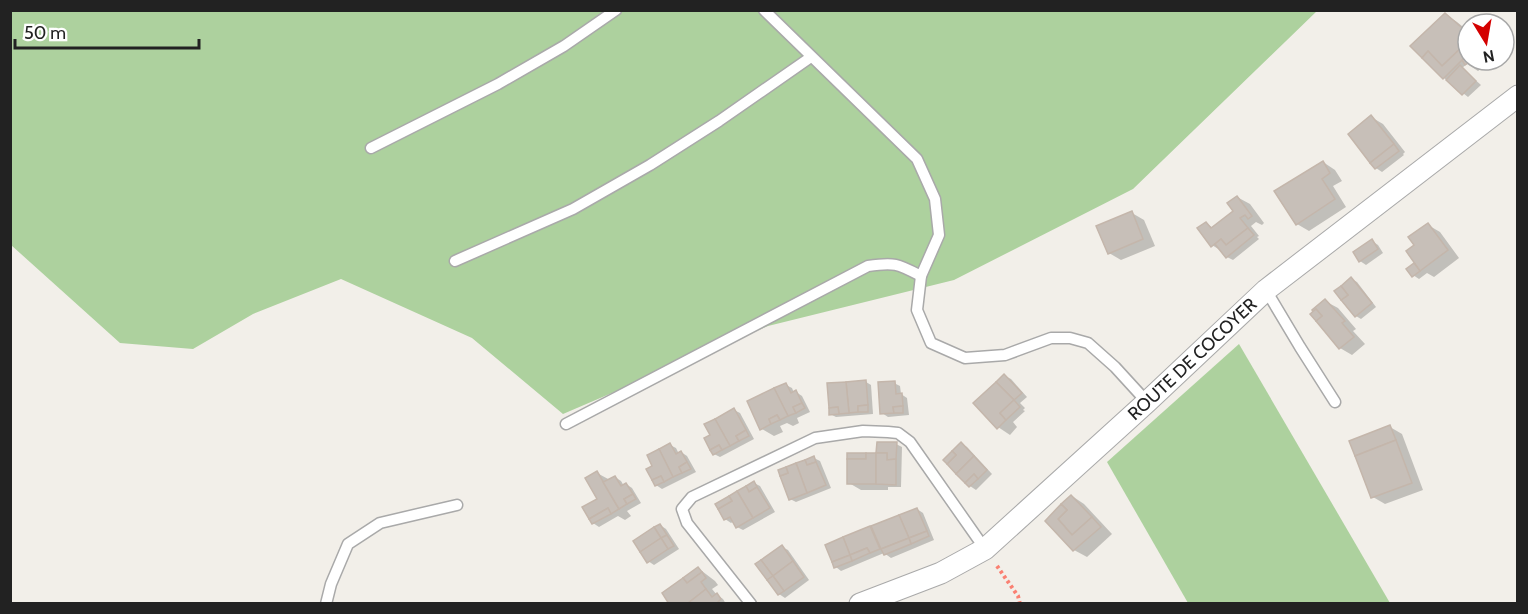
<svg xmlns="http://www.w3.org/2000/svg" width="1528" height="614" viewBox="0 0 1528 614" font-family="Cabin,sans-serif">
<style>
.forest{fill:#add19e}
.shadow{fill:#0003}
.building{fill:#c7bfb8;stroke:#c4b6ab;stroke-width:1.5}
.lines{fill:none;stroke-linecap:round;stroke-linejoin:round}
.service-casing{stroke:#a9a9a9;stroke-width:13}
.minor-casing{stroke:#a9a9a9;stroke-width:23}
.path{stroke:#fa8072;stroke-width:4;stroke-dasharray:3 3;stroke-linecap:butt}
.service{stroke:#fff;stroke-width:10}
.minor{stroke:#fff;stroke-width:21}
.labels{text-anchor:middle;stroke-width:4.5;stroke-linejoin:round;paint-order:stroke}
.street-label{font-size:18px;fill:#222;stroke:#fff}
</style>
<rect width="100%" height="100%" fill="#f2efe9"/>
<g class="forest">
<path d="M11 11H1317L1133 189 954 280 768 326 563 414 472 338 341 279 253 314 193 349 120 343 11 245Z"/>
<path d="M1239 344 1390 603H1188L1107 462Z"/>
</g>
<g class="shadow">
<path d="M1445 14 1457 22 1468 31V60H1493L1478 71 1467 64 1462 68 1481 85 1468 97 1444 78Z"/>
<path d="M1371 117 1383 124 1405 152 1403 154 1404 155 1382 172 1376 168 1350 134Z"/>
<path d="M1323 162 1335 170 1342 181 1333 186 1346 207 1309 231 1297 224Z"/>
<path d="M1237 197 1250 204 1264 223 1262 225 1256 222 1251 226 1259 236 1257 237 1259 239 1233 260 1227 257 1223 252 1212 245 1206 223 1213 228 1235 211Z"/>
<path d="M1132 213 1144 220 1155 246 1121 260 1109 253Z"/>
<path d="M1428 225 1440 232 1459 258 1434 277 1427 273 1419 279 1413 275 1414 264 1420 268Z"/>
<path d="M1372 241 1378 245 1383 253 1366 265 1360 261Z"/>
<path d="M1351 279 1357 282 1376 307 1361 319 1356 316Z"/>
<path d="M1325 301 1338 308 1356 329 1353 331 1365 344 1352 355 1340 348Z"/>
<path d="M1005 376 1011 379 1027 397 1020 403 1025 408 1023 410 1025 411 1013 422 1017 427 1010 435 998 427Z"/>
<path d="M866 382 871 385 873 414 836 417 830 414Z"/>
<path d="M894 383 900 386 901 394 907 398 909 415 888 417 882 413Z"/>
<path d="M786 385 792 388 794 393 796 392 802 396 810 412 797 418 799 423 793 426 787 423 780 426 783 432 774 436 762 429Z"/>
<path d="M734 410 740 413 754 439 720 457 714 454 712 435Z"/>
<path d="M1390 427 1402 434 1423 490 1385 504 1373 497Z"/>
<path d="M896 444 902 447 901 487H888V490H861L849 483 876 454Z"/>
<path d="M962 444 967 447 992 474 976 490 970 486Z"/>
<path d="M670 445 676 448 679 454 681 452 687 456 696 472 662 489 656 485 654 466Z"/>
<path d="M814 458 820 461 831 488 796 502 790 499Z"/>
<path d="M597 473 610 480 615 477 621 481 624 486 626 484 632 488 641 503 627 511 631 516 625 520 618 516 599 527 593 523 599 499Z"/>
<path d="M754 483 760 486 775 512 743 530 737 527 734 521 731 523 725 519Z"/>
<path d="M1072 496 1084 504 1112 534 1087 557 1074 550Z"/>
<path d="M917 509 923 513 934 540 891 558 884 553 841 571 836 567 870 528 875 531Z"/>
<path d="M660 525 666 529 679 549 654 565 648 561Z"/>
<path d="M782 547 788 550 809 580 785 598 779 594Z"/>
<path d="M698 568 715 581 718 585 712 589 717 595 723 599 726 604H671Z"/>
</g>
<g class="building">
<path d="M1445 13 1468 33V60H1472L1465 65 1462 60 1468 54 1461 48 1442 66 1428 51 1422 58 1410 46Z"/>
<path d="M1461 48 1468 54 1443 79 1422 58 1428 51 1442 66Z"/>
<path d="M1460 65 1476 81 1462 95 1446 80Z"/>
<path d="M1371 115 1394 144 1370 163 1348 134Z"/>
<path d="M1394 144 1399 151 1375 169 1370 163Z"/>
<path d="M1323 161 1330 173 1322 179 1335 199 1296 225 1274 191Z"/>
<path d="M1237 196 1252 216 1248 219 1245 215 1240 218 1248 228 1226 245 1221 239 1211 247 1197 228 1206 222 1211 228 1233 211 1227 203Z"/>
<path d="M1132 211 1143 239 1108 254 1096 226Z"/>
<path d="M1428 223 1448 250 1420 271 1406 251 1414 245 1408 237Z"/>
<path d="M1248 228 1254 235 1226 258 1215 244 1221 239 1226 245Z"/>
<path d="M1372 239 1378 249 1359 262 1353 252Z"/>
<path d="M1414 263 1420 271 1412 277 1406 269Z"/>
<path d="M1351 277 1372 303 1355 317 1341 300 1348 295 1341 286Z"/>
<path d="M1341 286 1348 295 1341 300 1334 291Z"/>
<path d="M1325 299 1345 321 1342 323 1354 337 1339 349 1316 321 1322 316 1316 309 1313 312 1312 310Z"/>
<path d="M1316 309 1322 316 1316 321 1310 314Z"/>
<path d="M1004 374 1022 393 1014 400 996 382Z"/>
<path d="M866 380 868 405 858 406V412L849 413 846 382Z"/>
<path d="M895 381 896 394 902 393 903 406 893 407 894 413 880 414 878 382Z"/>
<path d="M846 382 849 413 839 414 838 407 829 408 827 383Z"/>
<path d="M996 382 1014 400 1000 413 1006 420 997 429 973 403Z"/>
<path d="M786 383 791 393 796 390 802 403 793 407 796 413 788 416 774 388Z"/>
<path d="M774 388 788 416 780 420 777 415 769 419 771 424 760 430 747 401Z"/>
<path d="M1014 400 1020 407 1006 420 1000 413Z"/>
<path d="M802 403 805 408 796 413 793 407Z"/>
<path d="M868 405V412H858V406Z"/>
<path d="M903 406V413H894L893 407Z"/>
<path d="M838 407 839 414 829 415V408Z"/>
<path d="M734 408 746 430 736 436 739 441 730 446 715 419Z"/>
<path d="M777 415 780 420 771 424 769 419Z"/>
<path d="M715 419 730 446 722 450 719 445 710 450 704 438 710 435 704 424Z"/>
<path d="M1390 425 1396 440 1355 456 1349 441Z"/>
<path d="M746 430 749 436 739 441 736 436Z"/>
<path d="M1396 440 1412 483 1371 498 1355 456Z"/>
<path d="M877 442H897L896 459 887 460V453H876Z"/>
<path d="M961 442 974 456 956 474 947 464 956 455 952 451Z"/>
<path d="M670 443 676 454 681 451 687 462 679 467 682 473 673 477 659 449Z"/>
<path d="M719 445 722 450 713 455 710 450Z"/>
<path d="M659 449 673 477 664 482 661 476 652 480 646 469 652 466 647 455Z"/>
<path d="M952 451 956 455 947 464 943 460Z"/>
<rect x="847" y="453" width="19" height="6"/>
<path d="M866 453H876V484H847V459H866Z"/>
<path d="M876 453H887V460L896 459V485L876 484Z"/>
<path d="M814 456 816 462 807 465 805 460Z"/>
<path d="M974 456 987 470 978 479 974 474 965 483 956 474Z"/>
<path d="M805 460 807 465 816 462 826 485 807 493 796 463Z"/>
<path d="M687 462 691 469 682 473 679 467Z"/>
<path d="M796 463 807 493 789 500 780 476 788 473 786 467Z"/>
<path d="M786 467 788 473 780 476 778 470Z"/>
<path d="M597 471 619 509 611 514 608 508 589 519 582 507 597 499 585 478Z"/>
<path d="M974 474 978 479 969 487 965 483Z"/>
<path d="M615 476 621 486 626 483 633 494 624 499 627 504 619 509 603 482Z"/>
<path d="M661 476 664 482 655 486 652 480Z"/>
<path d="M754 481 757 487 749 492 746 486Z"/>
<path d="M746 486 749 492 757 487 770 508 753 518 737 491Z"/>
<path d="M737 491 753 518 736 528 730 517 724 520 718 509 732 501 729 496Z"/>
<path d="M633 494 636 499 627 504 624 499Z"/>
<path d="M1071 495 1092 517 1072 535 1058 519 1067 510 1061 504Z"/>
<path d="M729 496 732 501 718 509 715 504Z"/>
<path d="M1061 504 1067 510 1058 519 1072 535 1092 517 1101 527 1073 551 1045 521Z"/>
<path d="M608 508 611 514 592 524 589 519Z"/>
<path d="M917 508 927 531 909 538 899 515Z"/>
<path d="M899 515 909 538 881 549 871 526Z"/>
<path d="M660 524 667 535 661 538 654 527Z"/>
<path d="M870 526 880 549 870 553 867 548 850 555 843 537Z"/>
<path d="M654 527 661 538 640 552 633 541Z"/>
<path d="M927 531 929 536 911 544 909 538Z"/>
<path d="M667 535 674 546 668 549 661 538Z"/>
<path d="M843 537 850 555 832 562 825 545Z"/>
<path d="M661 538 668 549 647 563 640 552Z"/>
<path d="M909 538 911 544 884 555 881 549Z"/>
<path d="M782 545 793 561 773 576 761 560Z"/>
<path d="M867 548 870 553 852 561 850 555Z"/>
<path d="M850 555 852 561 834 568 832 562Z"/>
<path d="M761 560 773 576 767 580 755 564Z"/>
<path d="M793 561 804 577 784 591 773 576Z"/>
<path d="M698 567 702 572 687 583 683 578Z"/>
<path d="M702 572 706 578 701 582 706 589 687 604H669L662 593 683 578 687 583Z"/>
<path d="M773 576 784 591 778 595 767 580Z"/>
<path d="M706 589 712 597 717 593 721 599 716 604H687Z"/>
</g>
<g class="lines">
<defs>
<g id="service">
<path d="M371 148 498 84 564 46 616 10"/>
<path d="M455 261 573 209 650 165 719 121 811 57"/>
<path d="M921 276 917 310 931 343 965 358 1005 355 1051 338H1070L1088 343 1115 367 1147 402"/>
<path d="M1266 290 1300 347 1335 402"/>
<path d="M566 424 868 266C895 262 898 264 921 276L939 235 935 199 917 159 764 10"/>
<path d="M326 604 331 584 348 544 380 523 457 505"/>
<path d="M751 604 687 523 682 509 692 497 815 438 863 431 888 432 898 433 910 442 985 549"/>
</g>
<g id="minor">
<path id="s1" d="M860 604 941 573 985 549 1147 402 1266 290 1518 96"/>
</g>
</defs>
<use href="#service" class="service-casing"/>
<use href="#minor" class="minor-casing"/>
<path class="path" d="M997 566 1018 596 1020 604"/>
<use href="#service" class="service"/>
<use href="#minor" class="minor"/>
</g>
<g class="labels">
<g class="street-label">
<text dy="6" stroke="none"><textPath href="#s1" startOffset="418">ROUTE DE COCOYER</textPath></text>
</g>
</g>
<rect width="1528" height="614" fill="none" stroke="#222222" stroke-width="24"/>
<g transform="translate(1486 42) rotate(169)"><circle r="28" fill="#ffffff" stroke="#a7a7a7" stroke-width="1.5"/>
<path d="M0-4.5L10 22L0 15L-10 22Z" fill="#d40000"/>
<text y="-9" font-size="16" font-weight="bold" text-anchor="middle" fill="#222222">N</text>
</g>
<path d="M15 39v9h184v-9" fill="none" stroke="#222222" stroke-width="3"/>
<text x="24" y="39" font-size="18" fill="#222222" stroke="#ffffff" stroke-width="4.5" paint-order="stroke">50 m</text>
</svg>
